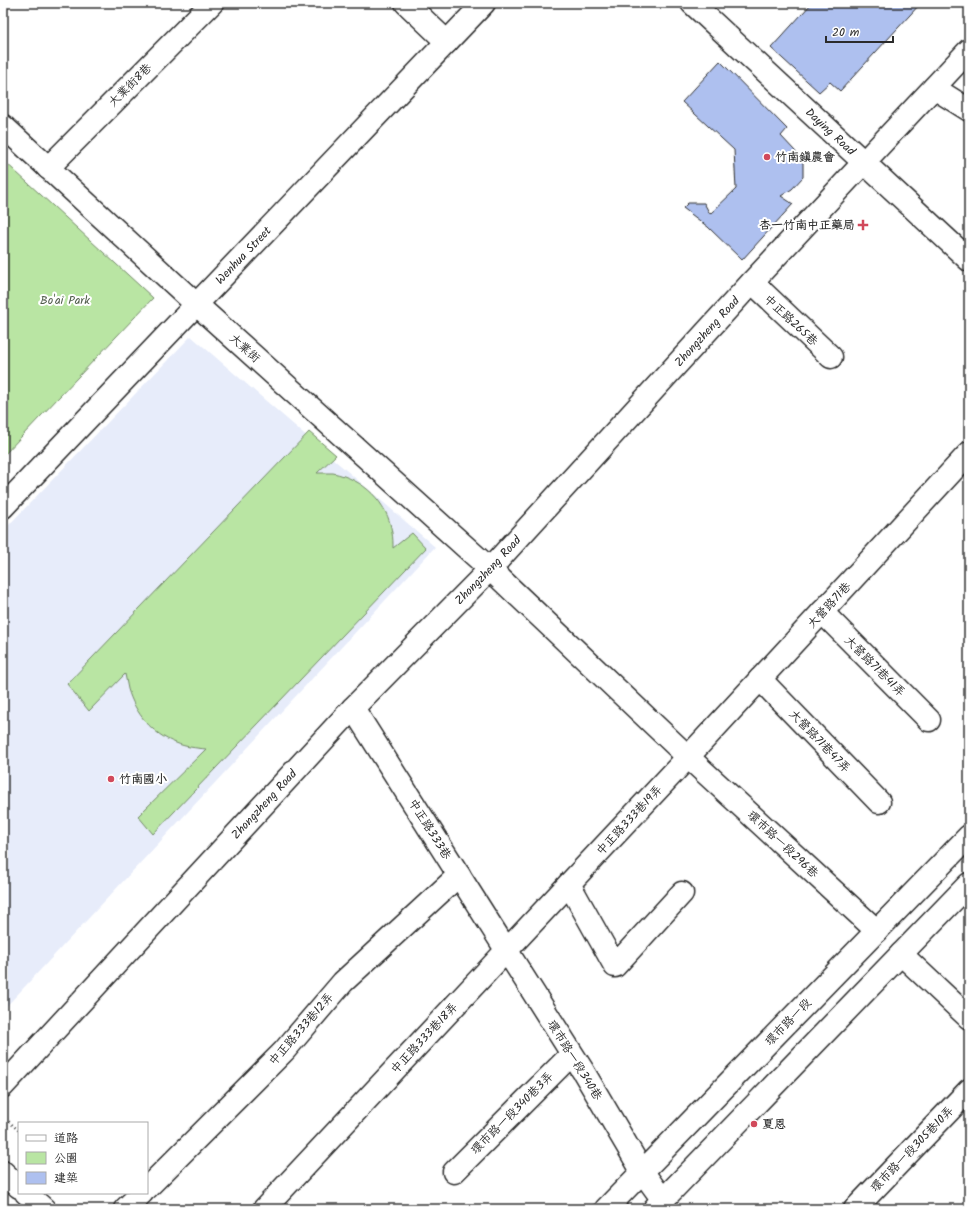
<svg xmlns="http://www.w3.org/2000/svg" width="972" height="1212" viewBox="0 0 972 1212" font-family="Kalam,'LXGW WenKai TC',sans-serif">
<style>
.built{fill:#e7ecfa}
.green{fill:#b9e5a3;stroke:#728867}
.building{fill:#aec0ef;stroke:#2b2b2b}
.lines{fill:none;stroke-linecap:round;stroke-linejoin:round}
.minor-casing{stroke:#2b2b2b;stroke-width:25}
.major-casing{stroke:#2b2b2b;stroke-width:25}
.path{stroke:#2b2b2b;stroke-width:2.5;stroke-dasharray:1 3;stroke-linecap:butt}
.minor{stroke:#fff;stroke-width:22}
.major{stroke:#fff;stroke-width:22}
.poi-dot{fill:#d1495b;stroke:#fff;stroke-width:1.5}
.labels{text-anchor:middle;stroke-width:4;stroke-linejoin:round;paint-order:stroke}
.street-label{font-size:12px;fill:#2b2b2b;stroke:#fff}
.poi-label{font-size:12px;font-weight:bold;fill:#2b2b2b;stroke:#fff;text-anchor:start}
.park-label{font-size:12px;fill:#4e5a49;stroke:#fff}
</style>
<rect width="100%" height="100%" fill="#fff"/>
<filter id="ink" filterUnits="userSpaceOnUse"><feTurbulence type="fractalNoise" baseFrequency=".025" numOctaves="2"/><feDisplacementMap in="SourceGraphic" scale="8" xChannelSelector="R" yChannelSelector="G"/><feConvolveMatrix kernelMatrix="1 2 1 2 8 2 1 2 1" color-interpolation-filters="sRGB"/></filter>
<g filter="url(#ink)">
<path class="built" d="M191 336 435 547 3 1010V531Z"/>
<g class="green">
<path d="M3 160 153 298 3 456Z"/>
<path d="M309 432 336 455 317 473C322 473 328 473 333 473 363 479 388 502 392 533 393 538 393 543 393 548L412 533 426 548 153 834 138 816 206 749C196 748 185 747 176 743 152 734 135 713 128 689 127 684 126 679 125 674L89 711 67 684Z"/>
</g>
<g class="building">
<path d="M812 3H921L840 91 830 82 819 92 771 48Z"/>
<path d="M720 61 787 129 781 136 795 151 803 163V177L792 189 781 196 793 204 742 260 708 227 683 208 688 203H704L710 214 736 189 734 150 682 102Z"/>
</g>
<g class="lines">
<defs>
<g id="minor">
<path d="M406 3 447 42"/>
<path id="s1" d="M692 3 969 260"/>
<path d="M934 88 969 110"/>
<path d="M3 126 197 305 490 569 688 757 877 931"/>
<path d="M48 168 212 3"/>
<path d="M752 282 831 357"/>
<path id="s2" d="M3 507 484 3"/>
<path d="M822 612 929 720"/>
<path d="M760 679 879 802"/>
<path d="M353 708 583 1071 642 1171 663 1200 665 1209"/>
<path d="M569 884 615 966 682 893"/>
<path d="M901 954 969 1018"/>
<path id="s3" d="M3 1086 353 708 490 569 752 282 969 50"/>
<path d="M454 1172 571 1055"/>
<path d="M147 1188 284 1051 343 982 459 875"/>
<path d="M125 1209 142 1193"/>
<path d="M264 1209 688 757 969 453"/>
<path d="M855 1209 969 1090"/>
</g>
<g id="major">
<path d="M3 1172 19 1187"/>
<path d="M26 1193 44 1209"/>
<path d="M606 1209 969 836"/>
<path d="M654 1209 969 884"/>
</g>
</defs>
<use href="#minor" class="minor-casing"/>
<use href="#major" class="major-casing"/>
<path class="path" d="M3 1116 19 1131"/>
<use href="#minor" class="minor"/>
<use href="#major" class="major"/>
</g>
</g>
<g class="poi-dot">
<circle cx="767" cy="157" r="4"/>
<path d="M861 219h4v4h4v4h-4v4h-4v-4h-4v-4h4z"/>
<circle cx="111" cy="779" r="4"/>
<circle cx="754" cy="1124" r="4"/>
</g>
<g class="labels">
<g class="street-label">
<text transform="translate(130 85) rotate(-45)" y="4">大業街8巷</text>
<text dy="4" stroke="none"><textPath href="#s1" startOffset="189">Daying Road</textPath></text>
<text dy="4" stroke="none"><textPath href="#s2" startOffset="348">Wenhua Street</textPath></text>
<text transform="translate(791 320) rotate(43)" y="4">中正路265巷</text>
<text dy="4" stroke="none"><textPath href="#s3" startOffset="1032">Zhongzheng Road</textPath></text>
<text transform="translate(245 348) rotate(42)" y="4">大業街</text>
<text dy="4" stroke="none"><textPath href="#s3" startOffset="708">Zhongzheng Road</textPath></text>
<text transform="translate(829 605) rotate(-47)" y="4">大營路71巷</text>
<text transform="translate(875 666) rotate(45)" y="4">大營路71巷41弄</text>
<text transform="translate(820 741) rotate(46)" y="4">大營路71巷47弄</text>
<text dy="4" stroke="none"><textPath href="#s3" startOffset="384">Zhongzheng Road</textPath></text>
<text transform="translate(629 820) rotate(-47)" y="4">中正路333巷19弄</text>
<text transform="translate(430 829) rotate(58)" y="4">中正路333巷</text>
<text transform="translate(783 844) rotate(43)" y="4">環市路一段296巷</text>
<text transform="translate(788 1022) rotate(-46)" y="4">環市路一段</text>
<text transform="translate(301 1029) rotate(-49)" y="4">中正路333巷12弄</text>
<text transform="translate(424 1038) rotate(-47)" y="4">中正路333巷18弄</text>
<text transform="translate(575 1060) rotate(58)" y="4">環市路一段340巷</text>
<text transform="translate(512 1113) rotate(-45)" y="4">環市路一段340巷3弄</text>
<text transform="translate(912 1149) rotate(-46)" y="4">環市路一段305巷10弄</text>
</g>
<g class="poi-label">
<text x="775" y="161">竹南鎮農會</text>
<text x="855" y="229" text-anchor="end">杏一竹南中正藥局</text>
<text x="119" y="783">竹南國小</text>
<text x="762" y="1128">夏恩</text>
</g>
<g class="park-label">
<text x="65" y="304">Bo'ai Park</text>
</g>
</g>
<rect width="972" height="1212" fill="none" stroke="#fff" stroke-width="16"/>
<rect x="8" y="8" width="956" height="1196" fill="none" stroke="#2b2b2b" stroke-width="1.5" filter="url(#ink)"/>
<rect x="18" y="1122" width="130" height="72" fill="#ffffff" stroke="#aaaaaa"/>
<rect x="26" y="1135" width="20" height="6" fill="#ffffff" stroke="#aaaaaa"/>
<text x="54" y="1142" font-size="12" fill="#2b2b2b">道路</text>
<rect x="26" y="1152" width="20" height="12" fill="#b9e5a3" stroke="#aaaaaa"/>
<text x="54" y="1162" font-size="12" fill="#2b2b2b">公園</text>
<rect x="26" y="1172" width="20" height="12" fill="#aec0ef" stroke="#aaaaaa"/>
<text x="54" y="1182" font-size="12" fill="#2b2b2b">建築</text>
<path d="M826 36v6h67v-6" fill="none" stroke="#2b2b2b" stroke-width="2"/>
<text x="832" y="36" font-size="12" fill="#2b2b2b" stroke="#ffffff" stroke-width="3" paint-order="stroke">20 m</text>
</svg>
